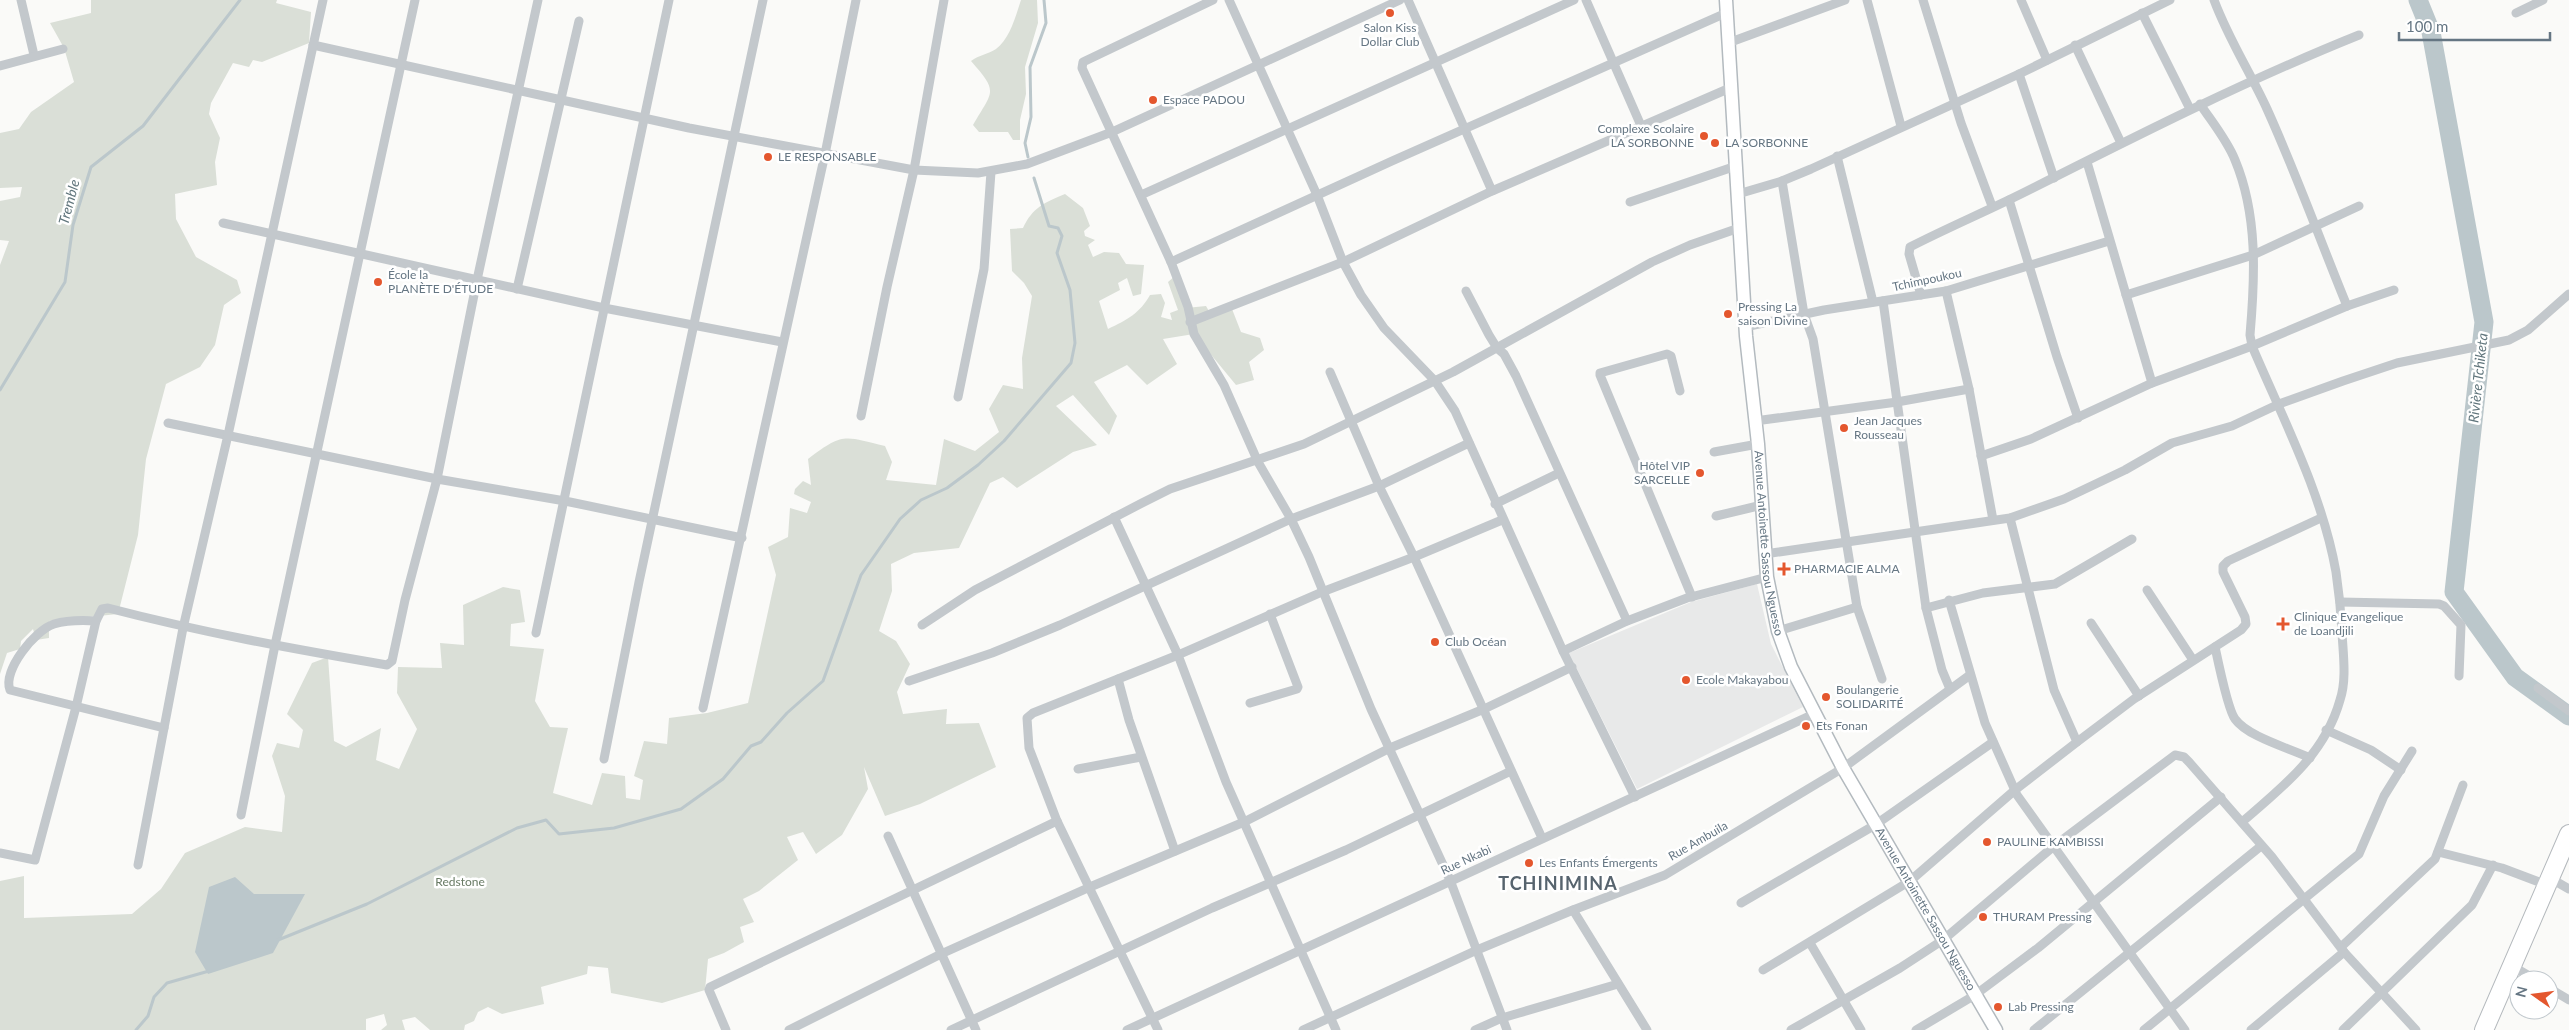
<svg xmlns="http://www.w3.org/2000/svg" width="2569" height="1030" viewBox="0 0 2569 1030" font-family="Lato,sans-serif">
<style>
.built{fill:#e8e9e9}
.green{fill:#dadfd7}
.water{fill:#bbc7cb}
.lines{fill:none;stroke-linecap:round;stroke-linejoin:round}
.stream{stroke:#bbc7cb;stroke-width:3}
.river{stroke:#bbc7cb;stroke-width:19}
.secondary-casing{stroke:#b3babf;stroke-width:15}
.highway-casing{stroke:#b4b9bd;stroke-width:20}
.street{stroke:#c3c8cc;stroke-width:9}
.secondary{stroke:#fff;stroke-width:12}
.highway{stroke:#fff;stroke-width:18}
.poi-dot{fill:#e4572e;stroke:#fff;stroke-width:2}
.labels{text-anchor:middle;stroke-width:5;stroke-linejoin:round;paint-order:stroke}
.poi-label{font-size:12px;fill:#657683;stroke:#fff;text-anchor:start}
.street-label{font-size:12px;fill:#657683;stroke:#fff}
.park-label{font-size:12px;fill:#687a64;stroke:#fff}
.water-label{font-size:14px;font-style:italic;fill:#60757c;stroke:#fff}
.district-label{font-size:18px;font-weight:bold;letter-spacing:1px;fill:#57646e;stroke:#fff}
</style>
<rect width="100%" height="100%" fill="#fafaf8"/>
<path class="built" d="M1757 584 1771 644 1803 707 1637 789 1569 653 1691 602Z"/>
<g class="green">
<path d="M91 0H277L276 3 311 12 309 43 262 62 253 60 249 67 233 63 211 103 209 114 220 138 215 162 217 185 175 194 176 219 196 257 237 280 241 293 224 305 215 345 200 367 166 384 146 459 138 535 118 614 49 621V638L36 640 33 629 21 641 20 649 7 653 0 674V265L9 241 0 240V201L20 197 22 187 0 188V133L19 129 31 112 74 82 64 48 50 23 91 13Z"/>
<path d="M1021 0H1037L1038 23 1025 67 1026 94 1020 120V140H1013L1008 132H979L973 125C993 90 999 93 971 61 979 55 988 54 996 49 1010 39 1016 15 1021 0Z"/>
<path d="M1065 194 1083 208 1090 226 1084 231 1085 236 1095 240 1088 245 1093 257 1104 252 1119 253 1126 264 1144 265 1141 294 1133 296 1127 278 1118 283 1120 290 1099 301 1108 329C1127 320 1140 313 1150 295L1161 294 1165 303 1161 317 1172 320 1170 313 1178 310 1168 282 1175 276 1186 308 1206 306 1210 313 1232 309 1241 332 1260 338 1264 350 1249 362 1254 380 1236 385 1194 334 1163 339 1177 364 1147 385 1127 365 1094 382 1117 416 1109 435 1073 395 1056 406 1097 445 1073 452 1017 488 1003 477 990 483 959 548 914 553 891 564 892 591 879 631 896 641 910 664 897 692 903 714 947 709 946 724 979 723 996 767 920 804 885 816 864 767 868 789 842 835 816 854 803 832 787 837 798 860 759 891 743 899 754 922 740 927 744 942 724 953 708 959 705 990 662 1003 611 993 608 968 588 966 587 974 541 987 544 1004 502 1014 488 1007 478 1012 474 1021 465 1025 464 1030H430L415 1017 402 1020 405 1030H381L387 1025 384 1014 366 1019V1030H0V881L24 876V918L132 914 161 889 185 853 245 827 282 832 285 796 272 756 277 743 299 748 303 730 287 714 312 663 328 657 334 741 346 747 381 728 376 760 399 769 417 729 397 693 398 667 442 668 440 643 464 645 463 605 503 587 520 590 525 622 511 624 510 646 544 649 535 701 550 727 568 728 553 793 592 805 602 773 625 776 626 798 640 800 643 780 634 776 644 741 667 744 669 718 707 713 748 703 776 575 768 547 788 537 790 508 807 513 811 502 794 494 795 489 803 481 811 485 808 459C843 432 844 436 885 446L892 462 886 480 936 485 944 439 975 451 999 432 989 409 1003 385 1023 389 1022 358 1032 296 1024 283 1012 271 1010 229 1023 228C1032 208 1045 202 1065 194Z"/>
</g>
<path class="water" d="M235 877 254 894H305L273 953 208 974 195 952 209 887Z"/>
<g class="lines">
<g class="stream">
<path d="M1028 157 1025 143 1031 117 1030 67 1046 23 1044 0"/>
<path d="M0 390 65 282 73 225 91 167 143 126 240 0"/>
<path d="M278 940 367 904 517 828 546 820 559 834 614 828 681 809 723 779 751 746 761 742 787 713 823 681 861 575 900 519 921 500 947 488 978 465 1004 441 1071 363 1075 343 1070 290 1057 253 1062 236 1058 228 1049 226 1034 178"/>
<path d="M136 1030 148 1016 154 997 167 983 209 971"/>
</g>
<path class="river" d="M2418 0 2431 32 2484 322 2454 592 2515 677 2569 716"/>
<defs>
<g id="secondary">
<path id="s1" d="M1726 0 1746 336 1758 444 1767 577 1778 631 1791 667 1843 768 1996 1030"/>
</g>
<path id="highway" d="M2484 1030 2569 834"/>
</defs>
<use href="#secondary" class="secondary-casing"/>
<use href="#highway" class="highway-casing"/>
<g class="street">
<path d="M21 0 34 55"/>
<path d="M1213 0 1083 62 1082 68 1171 262 1188 307 1194 334 1224 385 1258 462 1291 519 1309 557 1371 709 1450 880 1507 1030"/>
<path d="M1229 0 1317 195 1343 262 1361 295 1384 328 1435 381 1455 411 1563 651 1635 797"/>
<path d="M1408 0 1492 191"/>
<path d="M1586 0 1642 128"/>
<path d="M1867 0 1901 126"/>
<path d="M1923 0 1961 123 1992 206"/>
<path d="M2021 0 2047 60"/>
<path d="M2214 0C2228 38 2250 72 2267 109 2296 173 2320 240 2347 306"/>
<path d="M2142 13 2190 109"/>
<path d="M2516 13 2543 0"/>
<path d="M1728 43 1845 0"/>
<path d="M313 45 689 128 914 170 978 173 1027 164 1112 132 1400 0"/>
<path d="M2075 45 2121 143"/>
<path d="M0 66 63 49"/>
<path d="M2019 74 2054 178"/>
<path d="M2200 104C2212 122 2227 140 2235 160 2258 215 2255 277 2250 335L2252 346C2283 419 2322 493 2336 572 2339 592 2341 612 2342 632 2343 654 2347 679 2340 700 2325 754 2283 787 2242 822"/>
<path d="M1837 156 1873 302"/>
<path d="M2087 162 2152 383"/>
<path d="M1782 181 1804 314 1813 339 1857 607 1882 679"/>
<path d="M1738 194 1782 181 1811 169 2019 74 2170 0"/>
<path d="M1141 195 1574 0"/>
<path d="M2009 200 2057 357 2078 418"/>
<path d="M1630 202 1736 166"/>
<path d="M223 223 604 308 782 342"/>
<path d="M1171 262 1392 161 1726 13"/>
<path d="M517 289 579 21"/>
<path d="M1466 291 1489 335 1497 348 1504 354 1516 376 1627 621"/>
<path d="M1946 291 1969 389 1993 520"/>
<path d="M1921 295 1909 254 1910 247C1951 226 1992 209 2033 188 2140 134 2247 80 2359 35"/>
<path d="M2126 295 2253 255 2359 206"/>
<path d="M1883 301 1926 608 1942 670 1950 689"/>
<path d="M1190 322 1343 262 1492 191 1730 88"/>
<path d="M1745 327 1824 310 1946 291 2109 241"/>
<path d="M1330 372 1379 486 1414 557 1542 838"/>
<path d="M1680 391 1671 356 1667 354 1600 373V375L1692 597"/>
<path d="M958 397 984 269 991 172"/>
<path d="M861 416 887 287 914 170 944 0"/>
<path d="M1755 421 1897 402 1969 389"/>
<path d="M168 423 437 479 565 501 742 538"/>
<path d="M1714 452 1758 444"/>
<path d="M1981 456 2031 439 2152 383 2252 346 2347 306 2394 290"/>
<path d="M1495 504 1559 473"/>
<path d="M1716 516 1762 505"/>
<path d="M1114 517 1178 655 1226 782 1336 1030"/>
<path d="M2010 518 2054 690 2077 742"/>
<path d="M1765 554 2010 518 2064 499 2125 470 2172 443 2232 426 2279 404 2343 381 2397 363 2509 340 2528 330 2569 294"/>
<path d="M2147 590 2193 660"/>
<path d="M1949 600 1985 723 2017 795 2185 1030"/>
<path d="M2340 602 2439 604 2444 606 2461 625 2459 676"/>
<path d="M1926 608 1983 593 2055 584 2132 539"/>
<path d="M96 621C81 620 68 620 54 624 35 630 2 671 10 690L164 728"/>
<path d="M2091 623 2139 696"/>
<path d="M922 625 975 590 1142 503 1170 489 1304 444 1453 372 1652 262 1690 245 1739 228"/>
<path d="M1778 631 1857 607"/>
<path d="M536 633 669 0"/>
<path d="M2215 647C2218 661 2228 710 2235 719 2248 737 2289 748 2310 758"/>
<path d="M1563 651 1627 621 1687 598 1767 577"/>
<path d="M1118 679 1129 720 1175 851"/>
<path d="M909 681 992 653 1060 625 1291 519 1379 486 1469 443"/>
<path d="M2538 688 2569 711"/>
<path d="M1250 703 1297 689 1298 687 1270 614"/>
<path d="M703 708 825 154 856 0"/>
<path d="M2326 730 2371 750 2401 770"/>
<path d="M604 759 639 582 763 0"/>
<path d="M1078 769 1141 757"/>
<path d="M241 815 275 645 415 0"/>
<path d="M888 836 976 1030"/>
<path d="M2438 852 2502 868 2547 885"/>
<path d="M0 853 35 860 76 707 96 621 102 609 108 608C200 632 293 649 387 665L392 661 405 600 437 479 477 280 538 0"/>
<path d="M138 865 183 628 228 435 323 0"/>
<path d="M2550 878 2569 889"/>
<path d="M1741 903 1875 825 1993 742"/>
<path d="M1573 910 1647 1030"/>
<path d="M1810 943 1861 1030"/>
<path d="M2341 947 2435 859 2463 785"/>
<path d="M2512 966 2536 980"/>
<path d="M1763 970 1910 881 2015 790 2077 742 2134 699 2241 630 2246 624 2245 617 2223 572V566L2228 561 2321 518"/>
<path d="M2549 988 2569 1000"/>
<path d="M726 1030 709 990 710 987 1057 821"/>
<path d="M789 1030 941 954 1090 887 1244 822 1390 748 1484 709 1572 667"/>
<path d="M951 1030 1212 908 1346 850 1511 771"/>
<path d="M1127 1030 1816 713"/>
<path d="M1158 1030 1057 821 1029 748 1027 718 1033 713 1178 655 1322 592 1414 557 1502 520"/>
<path d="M1303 1030 1477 950 1573 910 1665 875 1843 768 1970 675"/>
<path d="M1475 1030 1502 1018 1618 984"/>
<path d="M1791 1030 1900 968 1943 940 2054 846 2175 755 2184 757 2189 762 2272 857 2344 952 2416 1030"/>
<path d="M1916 1030 1975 995 2038 948 2221 797"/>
<path d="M2034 1030 2261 846"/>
<path d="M2144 1030 2359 854 2384 796 2412 751"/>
<path d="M2251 1030 2344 952"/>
<path d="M2343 1030 2472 905 2493 865"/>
</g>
<use href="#secondary" class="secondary"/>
<use href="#highway" class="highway"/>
</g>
<g class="poi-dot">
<circle cx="1390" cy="13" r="5"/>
<circle cx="1153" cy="100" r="5"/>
<circle cx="1704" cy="136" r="5"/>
<circle cx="1715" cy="143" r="5"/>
<circle cx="768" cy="157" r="5"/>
<circle cx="378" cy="282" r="5"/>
<circle cx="1728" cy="314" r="5"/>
<circle cx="1844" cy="428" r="5"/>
<circle cx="1700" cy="473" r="5"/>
<path d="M1781.5 561.5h5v5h5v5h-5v5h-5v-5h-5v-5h5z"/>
<path d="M2280.5 616.5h5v5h5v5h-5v5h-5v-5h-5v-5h5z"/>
<circle cx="1435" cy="642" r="5"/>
<circle cx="1686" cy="680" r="5"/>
<circle cx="1826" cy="697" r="5"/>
<circle cx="1806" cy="726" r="5"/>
<circle cx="1987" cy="842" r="5"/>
<circle cx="1529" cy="863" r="5"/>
<circle cx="1983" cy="917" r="5"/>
<circle cx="1998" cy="1007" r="5"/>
</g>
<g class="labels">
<g class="poi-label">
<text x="1390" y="32" text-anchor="middle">Salon Kiss<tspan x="1390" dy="14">Dollar Club</tspan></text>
<text x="1163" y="104">Espace PADOU</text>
<text x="1694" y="133" text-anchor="end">Complexe Scolaire<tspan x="1694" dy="14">LA SORBONNE</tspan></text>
<text x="1725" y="147">LA SORBONNE</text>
<text x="778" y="161">LE RESPONSABLE</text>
<text x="388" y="279">École la<tspan x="388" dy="14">PLANÈTE D'ÉTUDE</tspan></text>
<text x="1738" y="311">Pressing La<tspan x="1738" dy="14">saison Divine</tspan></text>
<text x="1854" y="425">Jean Jacques<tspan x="1854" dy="14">Rousseau</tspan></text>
<text x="1690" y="470" text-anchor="end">Hôtel VIP<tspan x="1690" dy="14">SARCELLE</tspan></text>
<text x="1794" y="573">PHARMACIE ALMA</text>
<text x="2294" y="621">Clinique Evangelique<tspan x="2294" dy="14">de Loandjili</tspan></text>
<text x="1445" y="646">Club Océan</text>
<text x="1696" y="684">Ecole Makayabou</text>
<text x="1836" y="694">Boulangerie<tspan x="1836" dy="14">SOLIDARITÉ</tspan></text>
<text x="1816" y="730">Ets Fonan</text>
<text x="1997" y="846">PAULINE KAMBISSI</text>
<text x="1539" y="867">Les Enfants Émergents</text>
<text x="1993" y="921">THURAM Pressing</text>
<text x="2008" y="1011">Lab Pressing</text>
</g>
<g class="street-label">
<text transform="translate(1927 280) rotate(-12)" y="4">Tchimpoukou</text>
<text dy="4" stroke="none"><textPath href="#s1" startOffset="545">Avenue Antoinette Sassou Nguesso</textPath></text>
<text transform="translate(1698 841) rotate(-30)" y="4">Rue Ambuila</text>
<text transform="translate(1466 860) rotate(-25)" y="4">Rue Nkabi</text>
<text dy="4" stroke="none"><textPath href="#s1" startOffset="949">Avenue Antoinette Sassou Nguesso</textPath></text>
</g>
<g class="park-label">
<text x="460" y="886">Redstone</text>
</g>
<g class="water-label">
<text transform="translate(69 202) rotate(-75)" y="5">Tremble</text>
<text transform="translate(2478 378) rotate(-84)" y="5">Rivière Tchiketa</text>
</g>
<g class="district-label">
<text x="1558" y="890">TCHINIMINA</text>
</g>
</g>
<g transform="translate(2534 995) rotate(284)"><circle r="24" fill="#ffffff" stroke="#c1c8cd"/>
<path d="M0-4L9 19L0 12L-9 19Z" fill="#e4572e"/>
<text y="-8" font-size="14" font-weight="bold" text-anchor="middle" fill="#657683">N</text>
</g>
<path d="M2399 32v8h151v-8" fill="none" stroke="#657683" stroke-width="2.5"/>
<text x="2406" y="32" font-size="15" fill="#657683" stroke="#ffffff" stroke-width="4" paint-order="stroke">100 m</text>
</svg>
